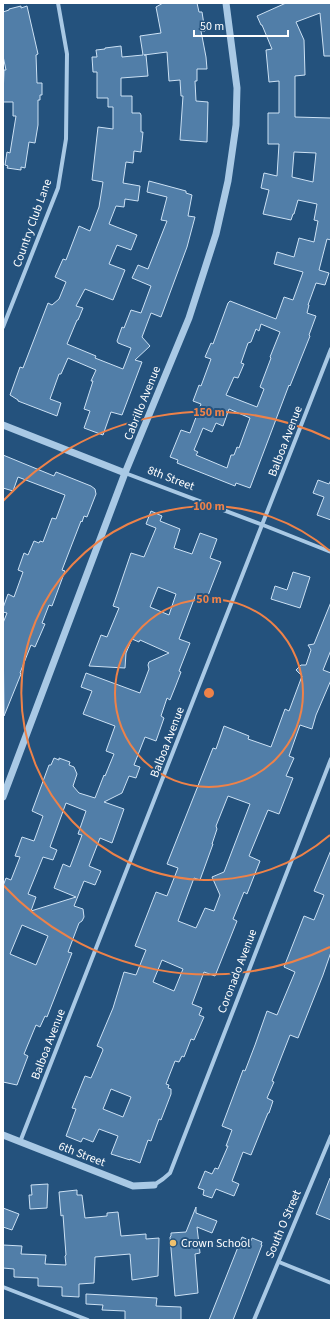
<svg xmlns="http://www.w3.org/2000/svg" width="334" height="1323" viewBox="0 0 334 1323" font-family="'Source Sans 3',sans-serif">
<style>
.building{fill:#517ea8;stroke:#cce1f4;fill-rule:evenodd}
.lines{fill:none;stroke-linecap:round;stroke-linejoin:round}
.minor{stroke:#a9c9e5;stroke-width:4}
.tertiary{stroke:#a9c9e5;stroke-width:7}
.ring{fill:none;stroke:#ee8249;stroke-width:2}
.poi-dot{fill:#efc06d;stroke:#24527d;stroke-width:1.5}
.labels{text-anchor:middle;stroke-width:4;stroke-linejoin:round;paint-order:stroke}
.street-label{font-size:12px;fill:#fff;stroke:#24527d}
.poi-label{font-size:12px;fill:#fff;stroke:#24527d;text-anchor:start}
.centre{fill:#ee8249;stroke:#24527d;stroke-width:2}
.ring-label{font-size:12px;text-anchor:middle;font-weight:bold;fill:#ee8249;stroke:#24527d;stroke-width:4;stroke-linejoin:round;paint-order:stroke}
</style>
<rect width="100%" height="100%" fill="#24527d"/>
<g class="building">
<path d="M163 3H197L199 12H202L205 31H201L206 57 207 69H197V81H195L196 101 208 102 207 142 180 140 183 96H181L180 80 169 81 167 52 144 55H146L148 76 121 78V96H132V113H140L141 115V132H143L141 152 134 151 133 163 126 162 123 183 140 186 138 201 125 199 124 207 116 206 109 224 137 235 131 250 117 245 109 264 125 270 113 300 85 289 76 306 83 308 78 320H77L67 344 96 356 95 358 123 369 131 348 118 343 117 341 122 327 124 328 131 310 141 313 151 286 132 278 138 265 148 269 167 221 161 220 167 197 147 192 149 181 186 191V193L192 195 188 216 195 217 187 247 161 317 151 313 142 337 150 346 135 360 142 362 122 415 111 412 103 435 84 428 90 411 84 409 93 381H91L96 370 68 358 61 374H59L50 399 61 403 57 416 18 401V400L10 395 20 367 23 368 48 303 52 305 59 299 66 282 55 277 63 259 66 260 79 226 90 231 99 207 103 182 92 180 98 127 113 129V107H108V98H97V72H93L92 57H97L96 50 105 49V48L121 46 122 57 143 55 140 36 161 33 156 7Z"/>
<path d="M286 3H331V56H324L320 13 296 22 304 40 305 75 295 76V117L331 118V240L327 239 319 270 329 273 325 285 316 283 308 305H309L307 313 316 316 309 335 310 336 290 386 289 385 250 488 236 483 235 486 177 463 178 460 170 457 181 430 190 433 201 404 193 401 199 385 201 386 211 359 205 357 211 343 213 344 228 303 230 301 276 319 284 297 293 300 303 272 274 264 277 252 294 257 299 238 314 242 318 221 314 220 317 204 298 200 294 214H293L291 220 263 214 269 190 261 188 264 173 277 176 279 144H268V113H279V81L269 82 266 50 272 49 262 25H261L257 16ZM294 152 316 153 313 182 292 177ZM261 324 280 332 270 357 271 358 260 387 264 389 257 407 226 395 234 377 238 378 244 364 241 363 248 343 251 342 256 329 259 331ZM229 409 250 418 239 448 237 447 234 455H231L227 468 196 455 198 452 194 450 203 428 212 432 216 423 223 426Z"/>
<path d="M21 6V8L27 6 38 54 36 55 37 83H42V95H40V100H38V125L35 143 29 142 25 168 21 167V170L7 168 8 166 5 165 7 152 10 153 16 116H13V102H3V97L4 70H6L3 56V12L9 10V9Z"/>
<path d="M3 455 54 476 56 472 91 486 95 489 96 494 87 517 84 516 82 522 81 521 62 570 65 571 52 606 49 605 42 623 45 624 35 647 31 645 20 673 21 674 4 716 3 623 7 613 3 612V608L8 594 14 597 23 572 18 570 24 553 28 555 34 541 39 543 40 541 43 542 52 518 56 519 65 495 18 477 13 491 3 488Z"/>
<path d="M318 480 329 484 331 480V520L317 515 324 497 313 493Z"/>
<path d="M151 511 162 516 160 521 180 529 174 548 192 554 200 533 217 539 210 558 221 562 207 598 196 594 179 639 190 643 179 671 181 672 176 685 170 700 167 698 161 716 164 718 156 741 145 737 134 765 140 767 136 778 129 776 122 793 104 802 124 809 112 843 100 838 89 866 101 871 95 885 84 881 74 906 83 909 84 917 82 921 79 923 68 952 72 953 47 1017 45 1016 40 1027 36 1025 24 1054 28 1056 17 1085 3 1082V886L6 878 11 880 20 857 15 856 22 837 34 841 43 816 32 811 49 765H51L54 758 59 760V758L70 762 69 765 74 767 77 774 73 786 79 793 95 798 104 775 105 776 114 754 106 751 115 726 83 714 92 691 81 687 86 673 140 693 149 669 148 665 149 662 169 653 140 640 139 642 132 639 126 653 125 668 89 666 101 635 107 637 119 608 113 606 131 553 144 557 156 528 146 524ZM158 587 176 594 169 615 150 607ZM66 803 86 811 78 834 82 835 70 867 63 864 54 888 76 897 31 911 36 897 28 894 43 857 53 860 57 850 50 847ZM22 925 48 936 36 965 10 954Z"/>
<path d="M293 572 310 577 300 608 271 599 275 586 287 590Z"/>
<path d="M331 602V650L323 670 331 673V680L316 715 312 729 300 725 289 756 294 758 286 776 293 778 279 814 268 810 249 856 260 861 247 894 244 892 233 919 237 921 215 976 204 972 192 1004 202 1008 199 1015 204 1017 194 1040 191 1039 184 1057 182 1056 179 1062 175 1061 166 1084 169 1085 168 1088 171 1089V1094L161 1120 159 1119 151 1141 148 1140 140 1163 130 1159V1160L111 1154 118 1136 99 1129 93 1142 83 1138 81 1142 66 1136 76 1109 72 1108 85 1076 91 1078 103 1050 102 1048 97 1046 113 1008 124 972 136 975 146 950 135 946 156 892 167 896 178 868 167 864 213 748 216 749 224 726 249 736 248 739 271 747 285 709 289 711 302 676 296 670 301 665H306L311 650 308 645 314 644ZM228 796 250 804 224 872 212 877 220 895 214 911 205 908 196 928 178 921 194 878 200 880 213 844H212L217 829 216 826ZM162 960 183 969 174 991 153 982ZM111 1089 131 1097 123 1117 103 1109Z"/>
<path d="M331 850V952L323 975 298 1038 290 1035 272 1081 274 1082 267 1098 273 1101 269 1113H268L251 1155 243 1152 232 1181 239 1184 234 1196 216 1189 212 1198 203 1195 204 1190 198 1188 205 1171 212 1174 215 1168 218 1169 228 1146H226L232 1130 222 1126 243 1070 245 1071 255 1045 267 1011 277 1015 295 972 284 967 304 916 314 920 324 895 314 891Z"/>
<path d="M330 1178H331V1220L316 1214Z"/>
<path d="M48 1184 47 1208 30 1209 29 1195H32L31 1185Z"/>
<path d="M77 1190V1195H82L85 1218 107 1216V1213L118 1212 121 1236 146 1234V1239L159 1238 158 1276 132 1280 130 1254 95 1257 94 1283 79 1284V1297L62 1296V1287L38 1286V1278L14 1277V1269L3 1268V1245L22 1246 21 1254 46 1255 45 1264 66 1265 65 1256 66 1255 63 1215 61 1216 59 1192Z"/>
<path d="M196 1207V1213L217 1221 212 1233 197 1227 200 1253 195 1254 198 1293 175 1296 170 1237 171 1236V1233L186 1232Z"/>
<path d="M3 1208 19 1214 12 1230 3 1227Z"/>
<path d="M242 1237 251 1241 252 1238 262 1242 261 1245H262L233 1320H209Z"/>
<path d="M86 1294 157 1298 156 1306 181 1307V1320H125V1311L102 1310 103 1305 86 1304Z"/>
</g>
<g class="lines">
<g class="minor">
<path d="M3 327 58 188 66 139 67 54 58 3"/>
<path d="M125 473 263 525 331 552"/>
<path d="M20 1142 331 349"/>
<path d="M154 1185 163 1179 170 1173 331 759"/>
<path d="M279 1262 331 1283"/>
<path d="M3 1287 88 1320"/>
<path d="M254 1320 331 1136"/>
</g>
<g class="tertiary">
<path d="M3 425 125 473"/>
<path d="M3 797 125 473 189 318 216 234 228 181 236 125 237 88 226 3"/>
<path d="M3 1135 133 1186 154 1185"/>
</g>
</g>
<g class="ring">
<circle cx="209" cy="693" r="94"/>
<path d="M330 835A187 187 0 1 1 330 551"/>
<path d="M330 947A281 281 0 0 1 3 885M3 501A281 281 0 0 1 330 439"/>
</g>
<circle class="poi-dot" cx="173" cy="1243" r="4"/>
<g class="labels">
<g class="street-label">
<text transform="translate(32 223) rotate(-70)" y="4">Country Club Lane</text>
<text transform="translate(142 403) rotate(-68)" y="4">Cabrillo Avenue</text>
<text transform="translate(285 441) rotate(-69)" y="4">Balboa Avenue</text>
<text transform="translate(171 478) rotate(21)" y="4">8th Street</text>
<text transform="translate(167 742) rotate(-69)" y="4">Balboa Avenue</text>
<text transform="translate(237 971) rotate(-69)" y="4">Coronado Avenue</text>
<text transform="translate(48 1044) rotate(-69)" y="4">Balboa Avenue</text>
<text transform="translate(82 1154) rotate(21)" y="4">6th Street</text>
<text transform="translate(283 1224) rotate(-67)" y="4">South O Street</text>
</g>
<g class="poi-label">
<text x="181" y="1247">Crown School</text>
</g>
</g>
<circle cx="209" cy="693" r="6" class="centre"/>
<g class="ring-label">
<text x="209" y="416">150 m</text>
<text x="209" y="510">100 m</text>
<text x="209" y="603">50 m</text>
</g>
<rect width="334" height="1323" fill="none" stroke="#ffffff" stroke-width="8"/>
<path d="M194 30v6h94v-6" fill="none" stroke="#ffffff" stroke-width="2"/>
<text x="200" y="30" font-size="12" fill="#ffffff" stroke="#24527d" stroke-width="3" paint-order="stroke">50 m</text>
</svg>
